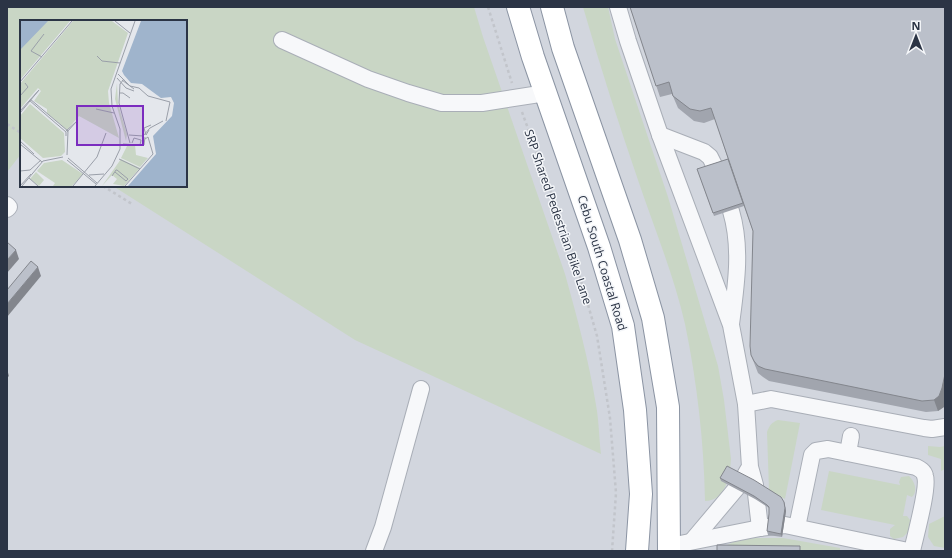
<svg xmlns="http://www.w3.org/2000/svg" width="952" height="558" viewBox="0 0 952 558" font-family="'Open Sans',sans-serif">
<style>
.built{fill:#d2d6de;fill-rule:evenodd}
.green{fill:#c9d6c5}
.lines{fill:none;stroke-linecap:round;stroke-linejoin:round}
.minor-casing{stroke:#a9aeb7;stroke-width:18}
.highway-casing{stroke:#8b94a3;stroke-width:24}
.path{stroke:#c2c5cb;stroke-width:2.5;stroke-dasharray:3 3;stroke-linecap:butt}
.minor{stroke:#f7f8fa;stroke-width:16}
.highway{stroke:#fff;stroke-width:22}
.wall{fill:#a1a5ae}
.shaded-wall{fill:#83868d}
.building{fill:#bbc0ca;stroke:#83868d}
.labels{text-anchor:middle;stroke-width:3;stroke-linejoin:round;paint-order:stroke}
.street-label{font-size:12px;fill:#2b3445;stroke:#f4f6f9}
.inset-road{fill:none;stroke:#9a9fa9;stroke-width:1}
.view{fill:#7b2cbf;fill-opacity:0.15;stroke:#7b2cbf;stroke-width:2}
.inset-edge{fill:none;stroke:#2b3445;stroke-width:2}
</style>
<rect width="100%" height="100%" fill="#e4e7ec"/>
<path class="built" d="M7 7H945V551H7ZM21 21H186V186H21Z"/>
<g class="green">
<path d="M7 7H474L483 37 565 274C577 317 589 361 596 405 599 421 599 438 601 454L355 340 113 186H186V21H21V154L7 172Z"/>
<path d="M583 7H608L615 39 668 197 718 366 724 400 731 459C730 475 726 501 705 501 704 442 697 382 685 324 674 276 655 230 639 183 619 125 600 66 583 7Z"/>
<path d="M778 420 800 423 785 499 769 490 767 432C769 426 772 422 778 420Z"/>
<path d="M928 446 940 447 945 446V469L941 471V459L928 455Z"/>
<path d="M829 471 900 485 899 482 901 477 909 476C915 482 918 491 912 497L907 495 903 516H907L910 520 909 531 903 537 894 539 890 536V529L895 525 821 510Z"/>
<path d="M945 516V548L934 546 928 537 929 524Z"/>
<path d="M756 538H783L840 548V551H716L737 540Z"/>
</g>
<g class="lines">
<defs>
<g id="minor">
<path d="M618 7 628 41 660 135 731 325 746 404 750 467 755 485 760 528"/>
<path d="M282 40 368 79 408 93 442 103H482L546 93"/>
<path d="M660 135 704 152 710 157 715 167"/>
<path d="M7 205 9 207 7 209"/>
<path d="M731 324C736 286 742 248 731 211"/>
<path d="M746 404 771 399 924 428 932 429 945 427"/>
<path d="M848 453 851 436"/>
<path d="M797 527 812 455 816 451 828 449 916 467C920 469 924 471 925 476 929 487 915 537 912 551"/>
<path d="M692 541 740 484 748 470"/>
<path d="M670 546 760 528 785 525 908 551"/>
<path d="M374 551 383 527 421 389"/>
</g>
<g id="highway">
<path d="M518 7 533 57 599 247 623 326 635 410 641 494 637 551"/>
<path d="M552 7 563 48 630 240 653 318 668 407 669 551"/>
</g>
</defs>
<use href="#minor" class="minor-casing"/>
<use href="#highway" class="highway-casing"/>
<g class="path">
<path d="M488 7 512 83"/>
<path d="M522 112 574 256 597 336 610 418 616 493 612 551"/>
<path d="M7 124 21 133"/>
<path d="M103 186 132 204"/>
</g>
<use href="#minor" class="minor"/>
<use href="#highway" class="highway"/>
</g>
<g class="wall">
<path d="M630 7H945V403L944 407 938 411 926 412 769 381 763 377 758 373 751 355 753 231 744 206 714 216 697 169 728 159 715 119 704 123 694 121 678 108 672 94 660 97Z"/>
<path d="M720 478 784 502 786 511 782 537 768 535 767 531 769 514V508L755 499 721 481Z"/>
</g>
<g class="shaded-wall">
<path d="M16 250 19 259 7 273V260Z"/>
<path d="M38 267 41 276 7 317V304Z"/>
<path d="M7 369 9 376 7 378Z"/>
<path d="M945 374V403L944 407 938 411 934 400Z"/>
<path d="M784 502 786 511 782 537 781 534Z"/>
</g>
<g class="building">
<path d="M630 7H945V374L942 388 939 396 934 400 922 401 765 369 758 366 754 361 751 355 750 346 753 231 711 108 700 111 690 109 673 96 669 82 656 86Z"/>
<path d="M728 159 743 203 713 213 697 169Z"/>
<path d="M7 242 16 250 7 260Z"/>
<path d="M31 261 38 267 7 304V290Z"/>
<path d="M727 466 754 480 781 497 784 502 785 508 781 534 767 531 769 514V507L767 505 754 496 720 478Z"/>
<path d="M717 545 800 546V551H717Z"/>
</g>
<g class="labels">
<g class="street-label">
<text transform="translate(558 217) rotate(71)" y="4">SRP Shared Pedestrian Bike Lane</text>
<text transform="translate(602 263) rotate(73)" y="4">Cebu South Coastal Road</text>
</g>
</g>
<g transform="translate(20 20)">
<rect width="167" height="167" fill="#e4e7ec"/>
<path d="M26 1H50L0 60V28ZM53 1H92L108 13 88 71 89 83 99 118 59 96 47 110 27 93V89L14 81 21 71 18 68 0 89V64ZM97 63 98 84 107 114 106 121 95 79ZM10 84 44 113 45 132 41 136 23 138 0 118V96ZM108 124 115 125 116 135 128 138 120 147 101 138ZM101 139 120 148 104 166 93 164 97 159 92 155 82 166ZM42 140 63 154 52 166H33L35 163 17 151 24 143ZM16 152 24 160 19 166 10 159Z" fill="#c9d6c5"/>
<path d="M0 1H28L0 30ZM121 1H167V166H108L136 134 133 116 152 96 154 83 151 77 141 78 122 64 111 63 104 55 102 51Z" fill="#9fb4cc"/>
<path class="inset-road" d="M95 1 110 13M77 36 82 41 100 43M22 37 11 31 24 14M98 54 110 66 119 68 128 76 150 82 146 101M97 58 106 68 114 71M104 59 100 64 99 83 110 123M102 60 114 69M0 62 52 1M99 73H103L110 78M0 76 8 67 5 63M10 79 48 111 47 135M9 80 46 112V116M76 89 94 93M0 91 19 70 0 93M129 110 126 115 124 108 131 105M46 111 57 101 47 112M109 115 123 116 130 108 143 101M0 121 14 134M0 124 22 142M103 124 120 125 121 120 114 118 112 123M120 125H124L125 117M48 138 77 163M99 139 120 149M47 140 76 164M0 151 10 150 21 140M69 155 84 154M92 156 96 150H97L108 159 106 161 95 152M9 158 18 166M0 166 11 154M2 166 23 141 43 137M53 166 77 137 86 113M75 166 92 146 100 129V109L92 86 91 69 115 1M105 166 133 134 128 117 125 119"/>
<path class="view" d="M57 86H123V125H57Z"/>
<rect width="167" height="167" class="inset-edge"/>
</g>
<rect width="952" height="558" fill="none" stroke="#2b3445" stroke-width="16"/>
<g transform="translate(916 36)" stroke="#f4f6f9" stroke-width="3" paint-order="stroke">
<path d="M0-3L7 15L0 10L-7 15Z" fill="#2b3445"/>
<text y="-6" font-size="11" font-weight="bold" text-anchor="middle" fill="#2b3445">N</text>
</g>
</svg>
